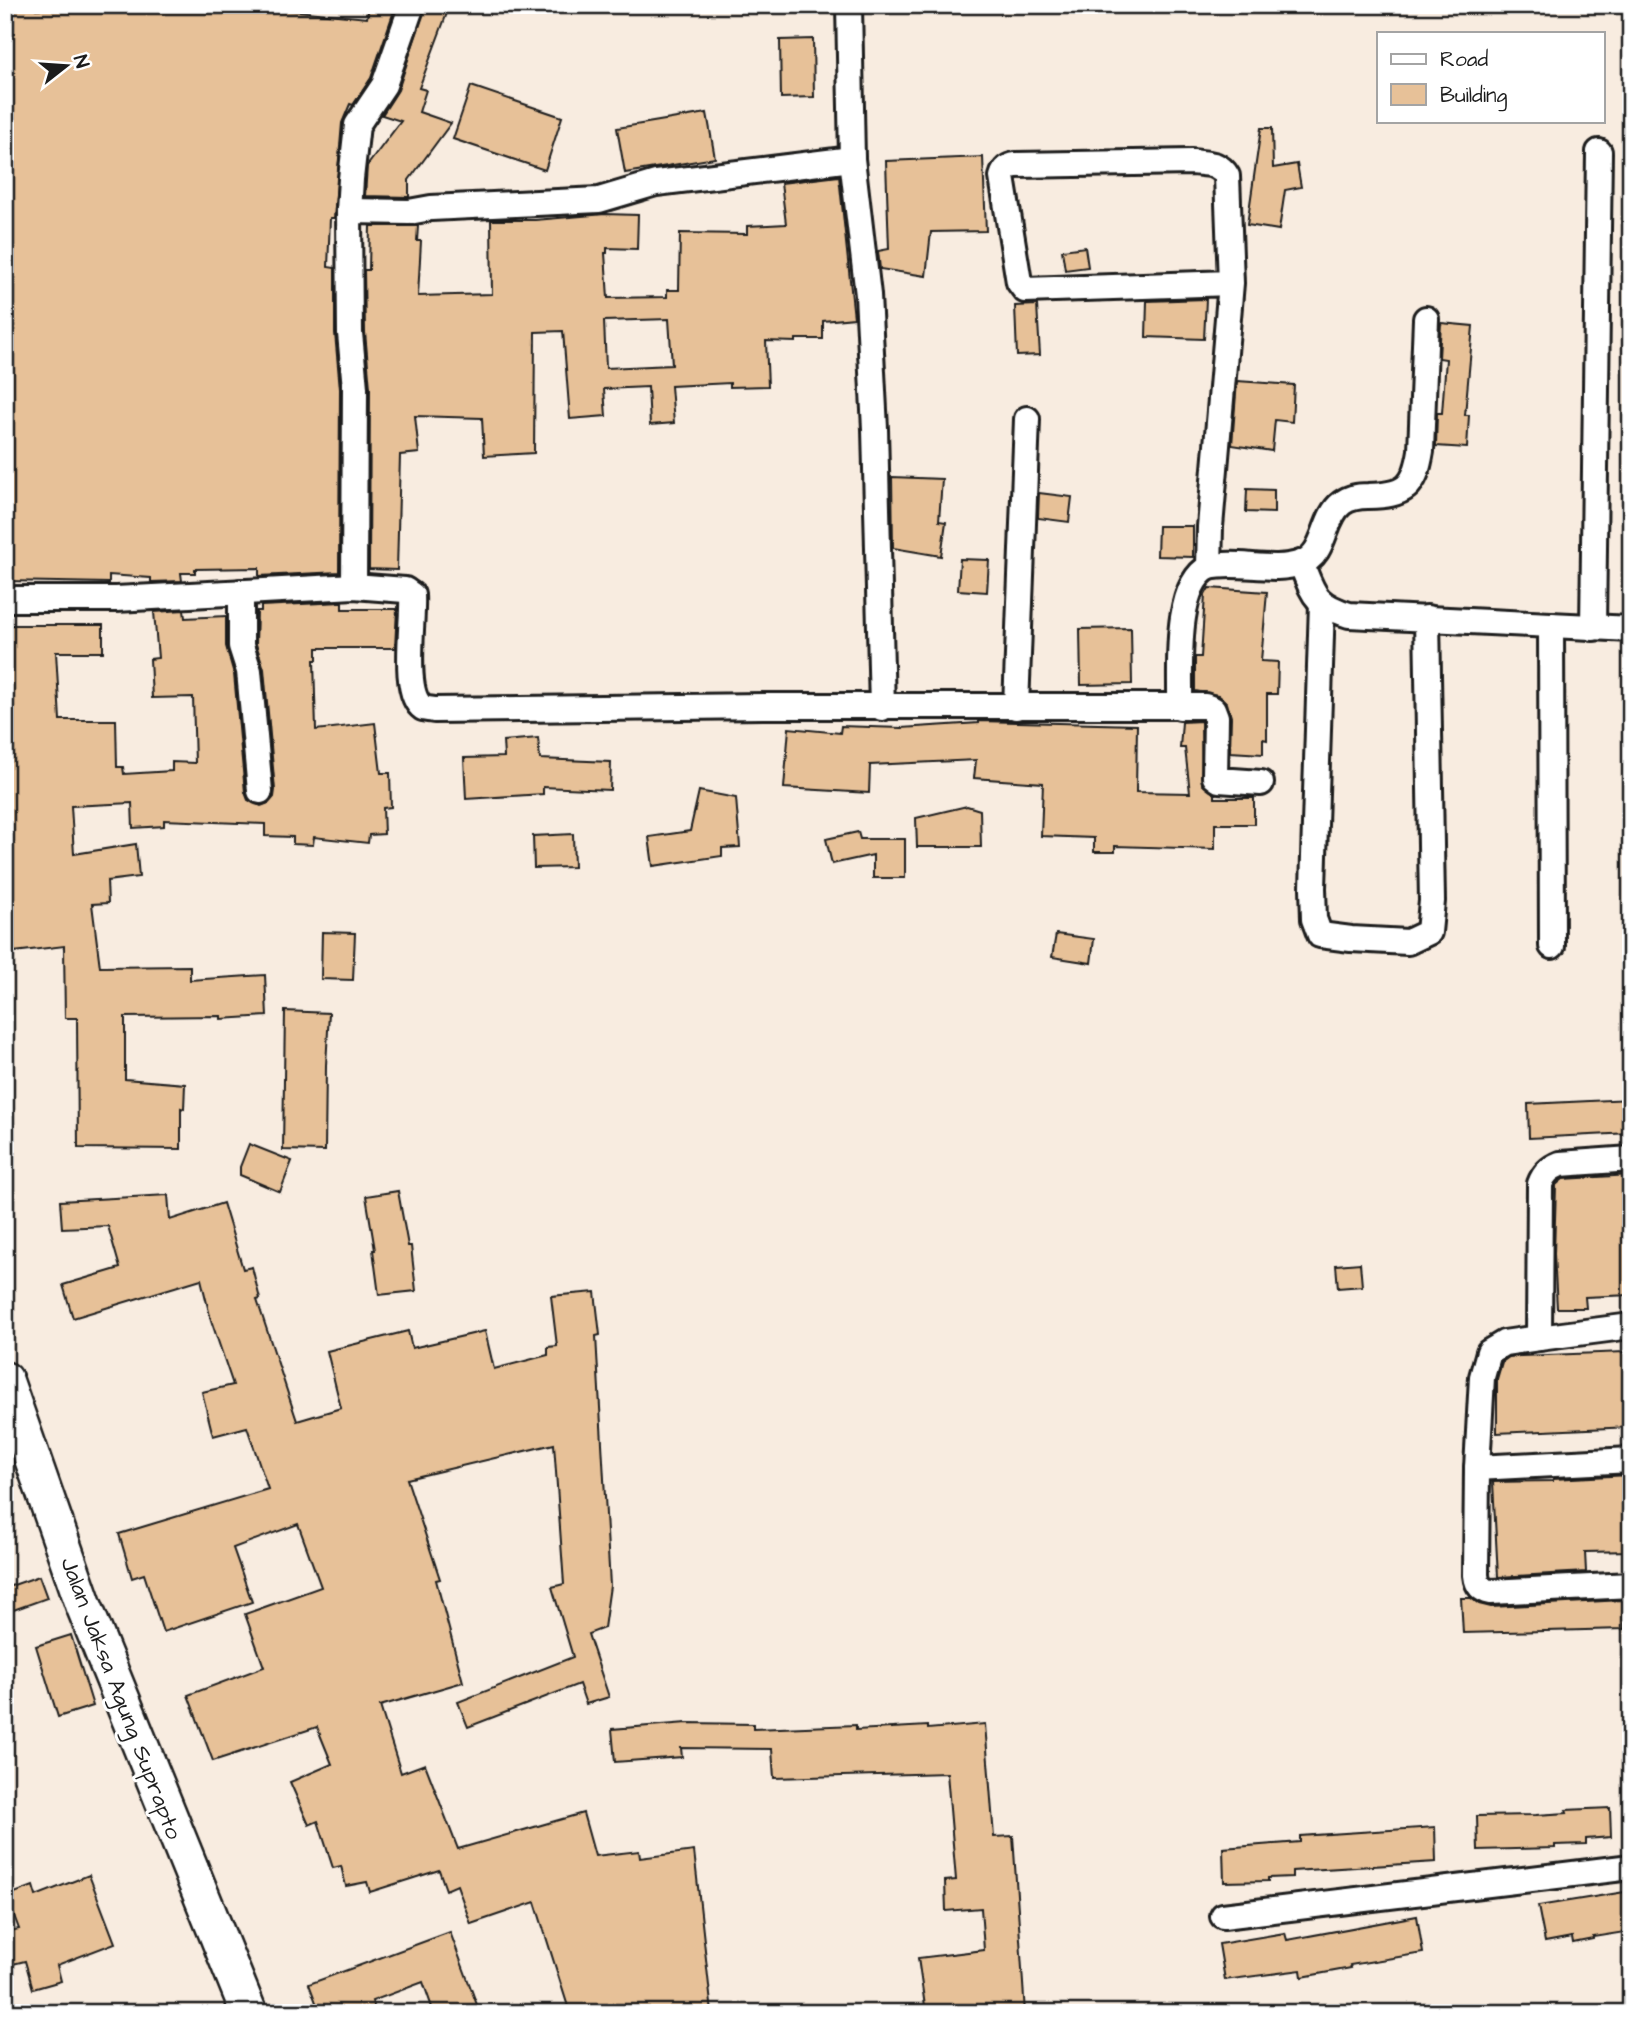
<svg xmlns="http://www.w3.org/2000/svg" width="1636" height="2018" viewBox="0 0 1636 2018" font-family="'Architects Daughter',sans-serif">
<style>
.building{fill:#e7c198;stroke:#1c1c1c;stroke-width:2;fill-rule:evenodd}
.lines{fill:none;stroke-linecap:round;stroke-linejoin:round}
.street-casing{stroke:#1c1c1c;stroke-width:30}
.secondary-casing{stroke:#1c1c1c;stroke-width:40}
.street{stroke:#fff;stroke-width:24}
.secondary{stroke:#fff;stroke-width:35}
.labels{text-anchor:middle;stroke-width:6;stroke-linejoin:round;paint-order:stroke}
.street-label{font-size:23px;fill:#1c1c1c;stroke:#fff}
</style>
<rect width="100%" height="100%" fill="#f8ece0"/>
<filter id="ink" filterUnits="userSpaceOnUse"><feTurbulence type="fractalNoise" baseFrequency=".0143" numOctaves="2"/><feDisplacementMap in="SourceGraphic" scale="14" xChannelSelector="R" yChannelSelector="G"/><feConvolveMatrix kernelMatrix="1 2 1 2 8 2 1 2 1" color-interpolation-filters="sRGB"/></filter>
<g filter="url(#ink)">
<g class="building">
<path d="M5 5H36V9L105 5H237L367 18 369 5H396L371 78 353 105 350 104 342 123 334 218H330L328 267 335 268V333L340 389 339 572 259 576V568L195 569V573H181L182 581 151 582V578L109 575V583L5 581V468L12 402 5 401Z"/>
<path d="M426 5H450L419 88 426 90 419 112 451 123 409 180V197L365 196 367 166 401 121 382 115 398 90Z"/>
<path d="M813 39 814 97 781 98 780 40Z"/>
<path d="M471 86 562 117 545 170 453 139Z"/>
<path d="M707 113 715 158 625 173 617 128Z"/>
<path d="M1261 128H1272L1273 168 1297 164 1301 187 1285 190 1279 230 1247 225Z"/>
<path d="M983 157 986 231 931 232 926 276 880 269 878 251 889 249 886 161Z"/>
<path d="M839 176 854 318 823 321V339H796V342L766 341 768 386 730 387V383L671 386 674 423 650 425 648 387 604 389 606 416 570 419 563 331 535 332 534 453 484 456 482 418 415 416 419 453 400 455 397 570 369 569 370 388 365 332 364 270H369L370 226H418L417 241H421L418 296 492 294 491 220H535L605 214 638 215 637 249 607 248V253H605L608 298 667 297V290H679L680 233 747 234V226L786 224 781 183ZM669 319 672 365 606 368 604 321Z"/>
<path d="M1085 247 1088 267 1065 270 1062 250Z"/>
<path d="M1206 299 1204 339 1146 337 1147 301Z"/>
<path d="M1037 305 1040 355 1017 356 1015 306Z"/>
<path d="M1441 323 1473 326 1465 415H1469L1467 448 1436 446 1437 413H1442L1446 359 1439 358Z"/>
<path d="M1237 381 1294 385 1292 422 1275 420 1272 451 1232 445Z"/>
<path d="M892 477 942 479 939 521 946 522 941 556 893 548Z"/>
<path d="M1247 489 1274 490V513L1246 512Z"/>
<path d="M1039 493 1072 497 1069 522 1038 518Z"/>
<path d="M1158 526H1193V557L1157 556Z"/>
<path d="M960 559 989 560 987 592 958 590Z"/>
<path d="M1209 588 1267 592 1261 661 1278 662 1277 694H1267V740L1263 739V754L1230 752 1231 717 1227 703 1218 695 1195 691V657H1201L1205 595Z"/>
<path d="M342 602V609H397L395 648H317V660H314L316 730 375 723 381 773H390L391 807 383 808 384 834 369 835 368 843 314 837 313 845 293 844V837L265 836V824L164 820V826L133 828 132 803 71 806 74 854 136 844 139 877 107 881 108 903 92 904 100 967 190 966V980L265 975 267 1016 221 1019V1016L125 1017V1079L185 1084 184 1109 181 1108V1149L78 1148 77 1018H65L64 946 5 953V625H103V652H56L60 720H116L117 767H123L124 774 172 771V762L195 763 193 697 152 698 150 659 158 658 154 612 184 610 185 618 226 616V646L234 674 245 792 248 800 261 806 269 803 274 797 275 790 264 669 256 644 257 611H261V606Z"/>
<path d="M1131 628 1132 684 1081 685 1080 629Z"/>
<path d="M979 721 1137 725 1136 792 1190 793 1185 748H1180L1182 722 1201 721 1202 784 1215 794V798H1254V824H1215V849L1115 846V852H1094V838L1041 836 1043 783 974 778 976 760 870 765 869 793 784 788 789 728 840 733 841 726 901 728 979 723Z"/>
<path d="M538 738 540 759 611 762 610 790 543 787V794L466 799 464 758 504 757 503 741Z"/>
<path d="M699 791 736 798 740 847 722 848V856L653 866 649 837 690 831Z"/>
<path d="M967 806 980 810 981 847H917L916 818Z"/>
<path d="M858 832 860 839H905V878H873V855L832 864 826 839Z"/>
<path d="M573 834 574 867 534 868 533 836Z"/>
<path d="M322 932 355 933 353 980 321 979Z"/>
<path d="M1056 934 1094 939 1091 963 1052 957Z"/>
<path d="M285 1011 329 1013 326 1065 325 1151 283 1150Z"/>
<path d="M1631 1099V1133L1529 1138 1528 1104Z"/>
<path d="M249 1144 292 1161 280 1192 240 1175V1167Z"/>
<path d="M1631 1175V1295L1585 1297 1586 1308H1557L1554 1254 1556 1185 1563 1179Z"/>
<path d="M398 1191 408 1246H411L416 1291 379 1295 373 1250H375L366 1196Z"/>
<path d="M168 1195 170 1220 223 1203 243 1269 252 1267 260 1299 257 1300 297 1421 341 1408 327 1351 408 1331 412 1348 485 1331 494 1369 548 1355V1347L557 1346 551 1296 595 1292 600 1335 596 1336 610 1586 604 1628 588 1634 609 1697 586 1704 579 1684 468 1727 458 1702 573 1657 552 1587 564 1584 554 1444 407 1479 440 1579 436 1580 463 1682 380 1706 401 1773 425 1764 458 1849 583 1813 595 1856 639 1851 640 1858 694 1851 712 2013H570L535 1902 471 1924 457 1885 446 1890 439 1870 370 1892 367 1882 346 1886 341 1866 333 1868 318 1821 309 1825 290 1782 332 1764 317 1727 213 1761 188 1695 264 1667 245 1614 321 1587 298 1524 233 1548 252 1602 163 1632 144 1574 132 1578 119 1534 268 1489 247 1427 213 1436 202 1392 233 1385 211 1320 201 1279 73 1318 63 1285 120 1268 108 1226 62 1228 60 1201Z"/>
<path d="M1360 1263 1362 1286 1338 1288 1336 1265Z"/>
<path d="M1625 1352 1627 1392H1631V1427L1497 1433V1379L1502 1362 1509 1357 1521 1356Z"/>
<path d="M1630 1475 1631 1551 1585 1552 1586 1572 1498 1577 1493 1482 1553 1481V1479Z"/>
<path d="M39 1576 47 1598 5 1613V1588Z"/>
<path d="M1461 1598H1471L1479 1604 1491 1607 1623 1600 1624 1629 1463 1633Z"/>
<path d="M71 1635 93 1706 58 1717 36 1646Z"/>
<path d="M687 1723 753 1724V1729L856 1725V1730L928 1726V1729L985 1724 994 1837 1013 1836 1025 2013H926L918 1958 984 1950 981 1908 946 1911 945 1881 956 1880 947 1773 774 1778 772 1749 681 1748 682 1757 615 1762 612 1729Z"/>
<path d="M1610 1808 1611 1837 1586 1839V1844L1555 1845V1848L1478 1850 1477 1816 1536 1815 1567 1813 1566 1810Z"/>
<path d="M1435 1827 1436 1862 1292 1871V1877L1268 1878V1881L1224 1882 1223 1848 1300 1842V1836Z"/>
<path d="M89 1875 115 1943 57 1965 61 1981 33 1989 25 1961 5 1966V1932L19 1929 10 1905H12L9 1895 33 1886 36 1896Z"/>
<path d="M1631 1891V1931L1593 1937V1939L1573 1943 1572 1937 1545 1942 1538 1906Z"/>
<path d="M1417 1916 1423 1953 1350 1965 1351 1968 1302 1977 1301 1970 1225 1980 1219 1944 1285 1933 1287 1940Z"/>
<path d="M450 1932 480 2013H434L423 1982 372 2001 376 2013H320L309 1984Z"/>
</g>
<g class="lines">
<defs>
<g id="street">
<path d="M849 5 852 159 868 295 875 429 882 708"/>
<path d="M349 211 409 212 431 208 599 200 656 183 852 159"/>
<path d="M1301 563C1314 595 1314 604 1349 615L1631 629"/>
<path d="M1209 567C1239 560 1272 573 1301 563 1327 554 1322 518 1342 503 1350 497 1358 496 1368 496 1405 495 1415 488 1421 451L1426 319"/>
<path d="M354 586 355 388 350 333 349 211 351 179 357 125 384 85 412 5"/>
<path d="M241 592V646L249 671 260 791"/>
<path d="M5 599H116L354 586 405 590 412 595C414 621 401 693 423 708 426 709 430 709 434 710L763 706H1205L1213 709 1216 717 1215 777 1219 780 1261 783"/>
<path d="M1322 603 1313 888 1314 919 1320 935 1351 939 1408 942 1429 932 1432 901 1427 618"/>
<path d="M1551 625 1552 946"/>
<path d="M1593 628 1599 152"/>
<path d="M1016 707 1027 419"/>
<path d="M1180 707C1181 671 1173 586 1209 567L1210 527 1231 283 1227 176C1219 162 1207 164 1192 162L1016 165C1008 166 1004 170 1002 177L1019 282 1025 290 1231 283"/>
<path d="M1631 1159 1560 1164C1550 1168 1544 1173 1540 1184L1539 1338 1631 1326"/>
<path d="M1539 1338 1504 1343 1489 1352 1482 1377 1477 1468 1631 1460"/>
<path d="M1477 1468 1476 1575C1477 1585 1481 1590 1491 1592L1631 1585"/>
<path d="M1223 1916 1631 1867"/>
</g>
<path id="secondary" d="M5 1380 84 1606 249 2013"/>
</defs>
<use href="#street" class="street-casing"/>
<use href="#secondary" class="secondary-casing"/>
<use href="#street" class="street"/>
<use href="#secondary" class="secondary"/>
</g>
</g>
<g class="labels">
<g class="street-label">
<text transform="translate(122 1698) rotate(69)" y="8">Jalan Jaksa Agung Suprapto</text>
</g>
</g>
<rect width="1636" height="2018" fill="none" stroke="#fff" stroke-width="28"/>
<rect x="14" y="14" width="1608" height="1990" fill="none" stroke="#1c1c1c" stroke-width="2.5" filter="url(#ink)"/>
<rect x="1377" y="32" width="228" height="91" fill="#ffffff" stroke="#a4a4a4" stroke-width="2"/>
<rect x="1391" y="54" width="35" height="10" fill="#ffffff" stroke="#a4a4a4" stroke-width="2"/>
<text x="1440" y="66" font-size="21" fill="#1c1c1c">Road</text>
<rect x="1391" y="84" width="35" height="21" fill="#e7c198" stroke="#a4a4a4" stroke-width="2"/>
<text x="1440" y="102" font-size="21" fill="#1c1c1c">Building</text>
<g transform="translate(66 66) rotate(73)" stroke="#ffffff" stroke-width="5" paint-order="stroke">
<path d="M0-5L12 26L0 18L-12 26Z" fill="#1c1c1c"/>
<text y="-10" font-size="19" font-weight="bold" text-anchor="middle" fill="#1c1c1c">N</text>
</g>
</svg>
